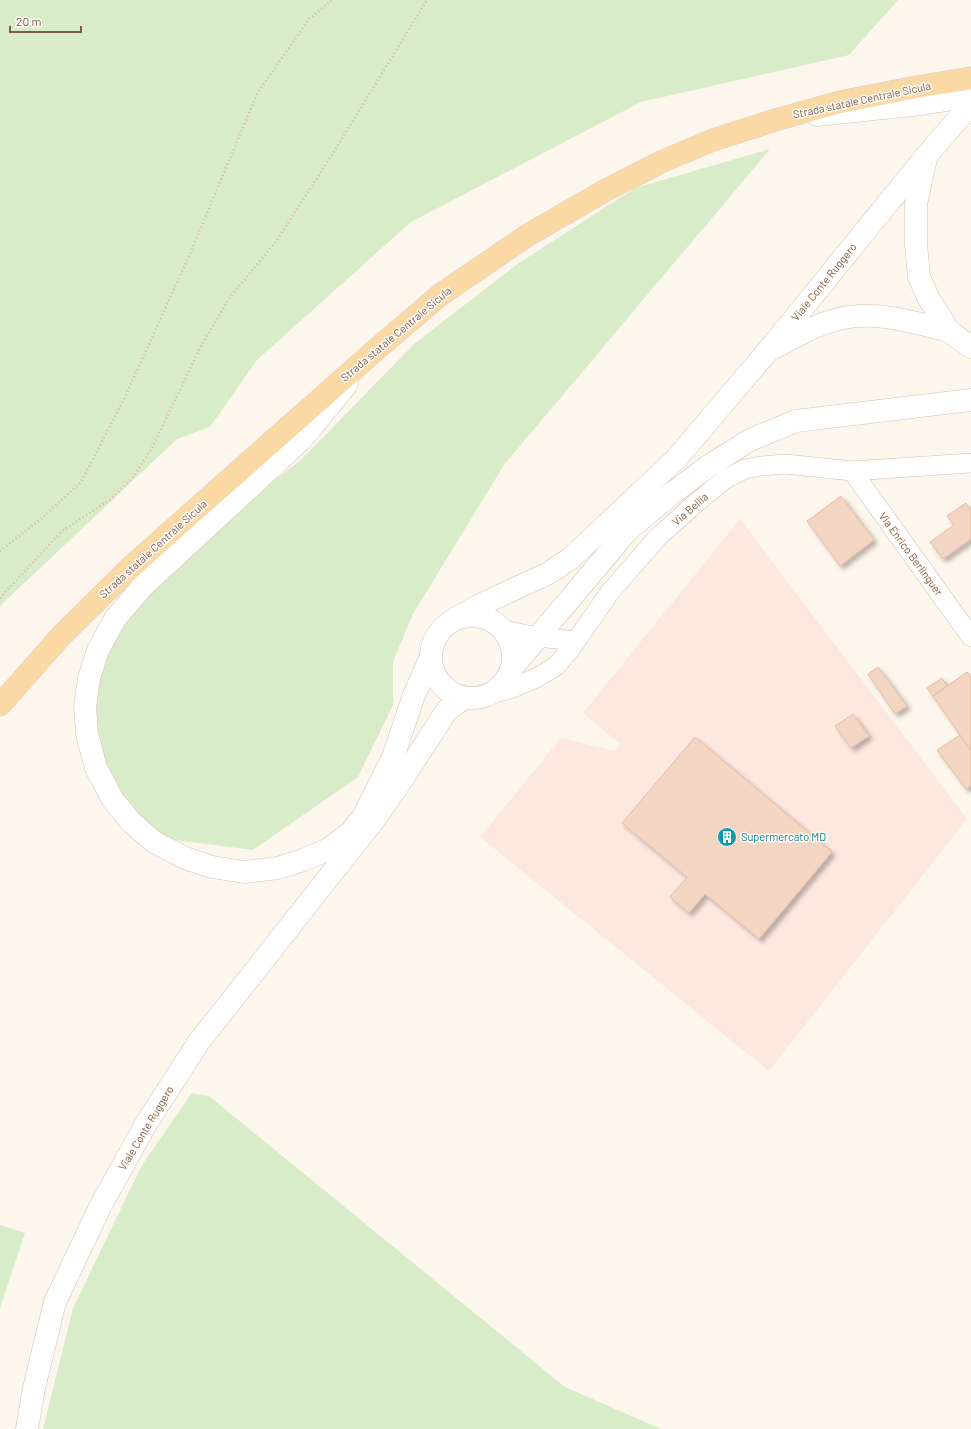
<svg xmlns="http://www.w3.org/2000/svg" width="971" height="1429" viewBox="0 0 971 1429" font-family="Barlow,sans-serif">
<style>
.commercial{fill:#fde8e0}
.green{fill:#d8ecc9}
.building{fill:#f3d5c3;stroke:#e6bba3;filter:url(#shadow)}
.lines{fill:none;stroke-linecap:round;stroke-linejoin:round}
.minor-casing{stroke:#d1beb0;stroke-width:20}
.secondary-casing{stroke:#d6c0b0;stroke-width:23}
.primary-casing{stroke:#dad1cd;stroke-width:23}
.path{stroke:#d9b8a5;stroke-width:2.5;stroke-dasharray:1 3;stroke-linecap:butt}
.minor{stroke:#fff;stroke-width:19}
.secondary{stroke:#fff;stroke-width:22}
.primary{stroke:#fbd9a5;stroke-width:22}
.labels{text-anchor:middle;stroke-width:3;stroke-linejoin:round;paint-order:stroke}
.street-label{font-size:11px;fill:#7a5c4d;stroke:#fffaf3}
.culture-label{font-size:11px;fill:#0d838f;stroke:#fffaf3;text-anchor:start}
</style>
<defs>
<filter id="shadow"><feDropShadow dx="3.5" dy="3.5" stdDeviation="2" flood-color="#0004"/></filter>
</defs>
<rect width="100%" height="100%" fill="#fdf6ec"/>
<path class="commercial" d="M740 519 967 819 769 1071 480 837 561 738 615 751 620 744 583 713Z"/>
<g class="green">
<path d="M0 0H898L849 55 641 102 411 222 257 360 210 427 177 439 0 606Z"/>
<path d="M770 149 504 465 413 614 393 661V705L358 777 253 850 152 837 89 761 95 649 147 577 301 460 414 344 516 265 635 188Z"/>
<path d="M192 1093 209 1096 565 1387 661 1429H43L73 1308 142 1165Z"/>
<path d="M0 1225 25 1233 0 1308Z"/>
</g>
<g class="building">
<path d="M841 496 874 540 840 566 807 521Z"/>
<path d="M966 503 971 511V539L943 559 930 542 954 525 947 516Z"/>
<path d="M878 667 907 706 895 714 868 674Z"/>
<path d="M967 672 971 677V751L933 696Z"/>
<path d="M942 678 947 686 933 696 927 688Z"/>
<path d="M853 714 869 736 851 748 835 726Z"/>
<path d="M960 735 971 751V786L966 789 937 750Z"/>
<path d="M695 737 832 852 759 939 705 894 689 913 670 897 687 877 622 823Z"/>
</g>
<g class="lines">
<defs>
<g id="minor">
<path d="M852 471 971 637"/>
<path d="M503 630 538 637 576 641"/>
<path d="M491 694 513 688 538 677 556 666 569 651 610 592 658 537 695 504 725 479 745 469 761 466 785 464 852 471 971 463"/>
</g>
<g id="secondary">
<path d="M817 115 921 104 971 96"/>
<path d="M926 158 916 204V244L919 277 929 299 949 331 971 347"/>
<path d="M774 348C795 337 816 324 839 319 874 310 914 322 949 331"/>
<path d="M347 384 302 439 142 587 115 619 98 650 89 678 85 707 87 734 96 768 113 800 132 823 154 842 185 858 212 867 244 872 278 868 303 860 327 850 350 833 358 823"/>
<path d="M627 531 670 495 710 465 750 440 796 421 971 400"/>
<circle cx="472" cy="657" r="41"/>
<path d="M453 620 482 604 547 574 570 559 676 459 767 352 927 155 971 104"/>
<path d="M512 668 627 531 635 520"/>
<path d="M363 817 393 757 414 695 430 659"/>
<path d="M27 1429 34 1388 55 1302 101 1205 146 1124 198 1043 374 820 400 783 447 710 464 698"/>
</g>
<path id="primary" d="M0 705 61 636 133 565 371 354 440 295 528 235 606 190 663 161 713 140 775 120 840 102 916 87 971 78"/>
</defs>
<use href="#minor" class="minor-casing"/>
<use href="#secondary" class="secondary-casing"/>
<use href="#primary" class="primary-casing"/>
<g class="path">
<path d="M0 551 41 519 81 482 126 395 189 256 257 94 309 19 332 0"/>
<path d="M0 598 62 531 111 499 134 476 152 448 200 348 230 297 275 243 330 158 427 0"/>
</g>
<use href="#minor" class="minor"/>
<use href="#secondary" class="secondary"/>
<use href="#primary" class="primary"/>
</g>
<defs>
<symbol id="building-disc" viewBox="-11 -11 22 22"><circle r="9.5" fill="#0f9aa8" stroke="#fffaf3"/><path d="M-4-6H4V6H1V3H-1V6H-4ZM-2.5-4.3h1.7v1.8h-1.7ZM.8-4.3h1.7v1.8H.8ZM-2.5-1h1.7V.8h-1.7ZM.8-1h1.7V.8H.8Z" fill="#fff"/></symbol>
</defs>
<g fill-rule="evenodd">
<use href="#building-disc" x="716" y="826" width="22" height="22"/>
</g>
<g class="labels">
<g class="street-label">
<text transform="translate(862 100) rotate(-12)" y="4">Strada statale Centrale Sicula</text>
<text transform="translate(824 282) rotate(-51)" y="4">Viale Conte Ruggero</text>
<text transform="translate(396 334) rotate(-40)" y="4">Strada statale Centrale Sicula</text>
<text transform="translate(690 509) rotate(-41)" y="4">Via Bellia</text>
<text transform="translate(153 549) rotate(-42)" y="4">Strada statale Centrale Sicula</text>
<text transform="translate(911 554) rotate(54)" y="4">Via Enrico Berlinguer</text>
<text transform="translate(146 1128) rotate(-59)" y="4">Viale Conte Ruggero</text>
</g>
<g class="culture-label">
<text x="741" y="841">Supermercato MD</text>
</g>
</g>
<path d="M10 26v6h71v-6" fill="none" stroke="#7a5c4d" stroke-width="2"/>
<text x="16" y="26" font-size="12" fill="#7a5c4d" stroke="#fffaf3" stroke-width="3" paint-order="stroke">20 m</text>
</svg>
